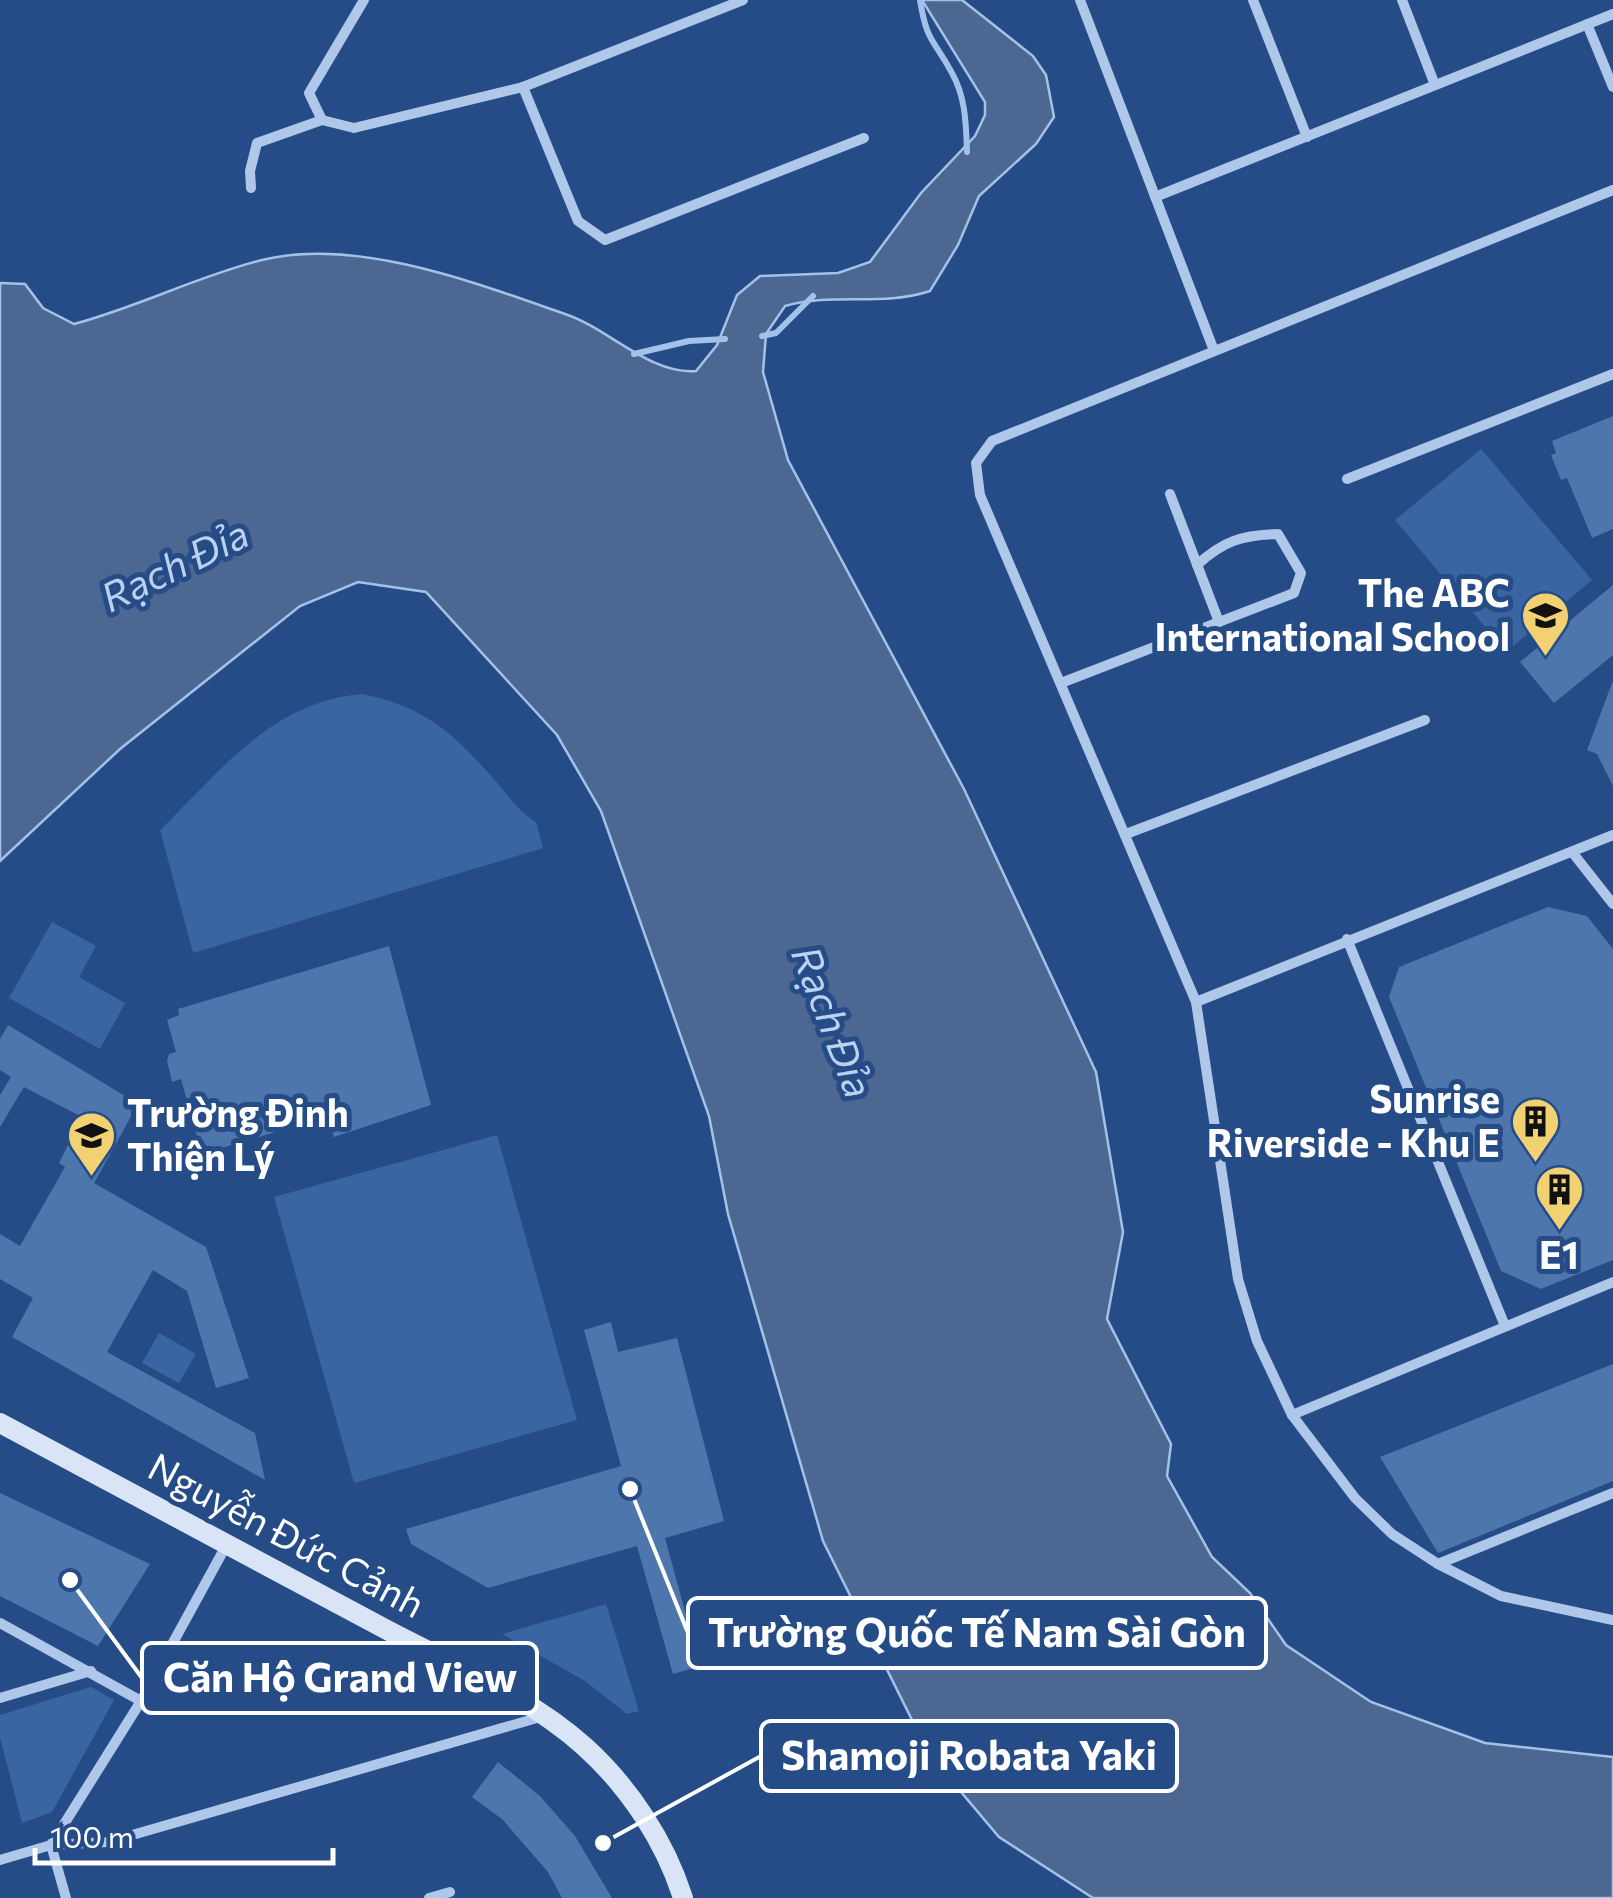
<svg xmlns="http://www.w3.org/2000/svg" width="1613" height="1898" viewBox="0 0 1613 1898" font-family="Commissioner,sans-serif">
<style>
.green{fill:#3966a2}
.water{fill:#4c6791;stroke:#a3c2e9;stroke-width:2.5}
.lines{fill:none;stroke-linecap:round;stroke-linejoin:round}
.stream{stroke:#a3c2e9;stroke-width:6}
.building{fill:#4d76ad}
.street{stroke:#afc7e8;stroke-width:10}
.secondary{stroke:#d9e5f7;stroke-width:20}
.labels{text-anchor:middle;stroke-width:10;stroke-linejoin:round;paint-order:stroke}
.poi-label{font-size:38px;font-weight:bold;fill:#fff;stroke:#254c86;text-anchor:end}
.street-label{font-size:38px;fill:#fff;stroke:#254c86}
.water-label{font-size:40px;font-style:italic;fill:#bad1f0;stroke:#254c86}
.leader{fill:none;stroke:#fff;stroke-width:4}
.callout-dot{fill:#fff;stroke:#254c86;stroke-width:4}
.callout{fill:#254c86;stroke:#fff;stroke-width:4}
.callout-label{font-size:40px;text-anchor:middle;font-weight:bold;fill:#fff}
</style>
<rect width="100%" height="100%" fill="#254c86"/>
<g class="green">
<path d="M1481 449 1592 580 1506 652 1395 520Z"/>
<path d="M362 694C423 706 451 731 492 777 507 794 517 810 536 822L543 848 193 953 160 830C222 770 271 702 362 694Z"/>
<path d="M52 922 96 946 79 977 125 1003 100 1049 9 998Z"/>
<path d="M497 1135 577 1420 354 1483 274 1197Z"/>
<path d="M159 1333 196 1354 179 1383 142 1363Z"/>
<path d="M606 1604 639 1711 627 1714 585 1681 502 1634Z"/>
<path d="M91 1687 114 1700 52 1812 22 1823 0 1737V1715Z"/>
</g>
<path class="water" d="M922 0H962L1033 56 1046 75 1054 117 1036 144 979 196 958 245 930 291C882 307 834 292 785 306L766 334 763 372 788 460 964 789 1096 1072 1123 1232 1107 1319 1171 1444 1167 1476 1212 1557 1250 1593 1286 1645 1371 1702 1485 1743 1613 1757V1898H1093L999 1837 929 1754 823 1541 728 1214 709 1116 601 811 557 735 426 592 358 582 300 606 120 749 0 861V283L25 284 43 308 74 324C138 307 198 276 262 260 357 237 476 283 565 314 608 328 650 375 696 371L717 345 737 295 760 276 838 273 870 262 921 193 975 136 985 115V102Z"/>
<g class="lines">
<g class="stream">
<path d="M920 0C927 43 933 38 952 73 966 98 966 125 967 152"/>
<path d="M762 336 776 333 813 296"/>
<path d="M634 354 689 341 725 339"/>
</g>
</g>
<g class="building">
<path d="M1613 416V529L1592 538 1567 478 1561 480 1551 455 1556 453 1552 441Z"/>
<path d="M1613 585V655L1554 703 1520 662Z"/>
<path d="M1612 683H1613V786L1597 754 1587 750Z"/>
<path d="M1548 907 1587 916 1613 949V1260L1541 1289 1501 1271 1389 997 1399 967Z"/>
<path d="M389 946 431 1105 334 1137 324 1103 279 1115 282 1130 202 1154 181 1079 172 1082 167 1061 169 1054 176 1052 167 1020 179 1015 178 1009Z"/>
<path d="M8 1025 138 1104 94 1183 206 1247 249 1378 216 1388 187 1291 153 1270 107 1352 255 1433 265 1480 12 1337 33 1298 0 1279V1234L20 1246 65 1167 59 1163 82 1117 24 1087 0 1127V1095L11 1077 0 1070V1039Z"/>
<path d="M611 1322 618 1352 677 1338 724 1521 665 1538 700 1666 673 1674 637 1546 488 1588 411 1544 406 1529 621 1466 584 1330Z"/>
<path d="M1613 1364V1481L1438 1553 1380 1457Z"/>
<path d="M0 1493 150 1564 98 1646 0 1596Z"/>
<path d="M498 1762 540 1796 575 1836 612 1898H562L548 1872 502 1819 472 1797Z"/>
</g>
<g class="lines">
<g class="street">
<path d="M1080 0 1213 348"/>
<path d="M1253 0 1307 137"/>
<path d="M1402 0 1435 85"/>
<path d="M1587 24 1613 87"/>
<path d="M523 87 578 221 605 240 864 138"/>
<path d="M322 120 309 93 364 0"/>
<path d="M251 188 250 171 257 143 322 120 354 128 523 87 743 0"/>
<path d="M1613 190 992 441 976 463 980 495 1196 1002 1238 1279 1257 1341 1292 1415 1355 1498 1392 1534 1438 1564 1501 1596 1613 1620"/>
<path d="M1155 197 1613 14"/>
<path d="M1347 479 1613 374"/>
<path d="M1170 494 1219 622"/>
<path d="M1061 683 1294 593 1301 573 1278 534C1242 535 1223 541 1197 565"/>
<path d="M1126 834 1425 720"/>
<path d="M1572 852 1613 904"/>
<path d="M1347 939 1505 1326"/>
<path d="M1196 1002 1613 835"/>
<path d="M1292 1415 1613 1282"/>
<path d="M1438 1564 1613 1493"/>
<path d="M0 1623 141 1701"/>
<path d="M0 1698 91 1671"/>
<path d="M51 1845 141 1701 227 1544"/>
<path d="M51 1845 66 1898"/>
<path d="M0 1860 51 1845 108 1842 544 1716"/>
<path d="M429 1898 450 1892"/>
</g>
<path class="secondary" d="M0 1423C130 1492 260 1561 389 1631 454 1665 530 1697 585 1747 629 1787 665 1841 683 1898"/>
</g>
<defs>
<symbol id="school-pin" viewBox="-11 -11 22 30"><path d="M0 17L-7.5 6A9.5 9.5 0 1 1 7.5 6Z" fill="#f2d173" stroke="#254c86"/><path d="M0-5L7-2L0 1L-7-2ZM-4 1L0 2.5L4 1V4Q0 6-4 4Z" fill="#111"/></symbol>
<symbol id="building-pin" viewBox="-11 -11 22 30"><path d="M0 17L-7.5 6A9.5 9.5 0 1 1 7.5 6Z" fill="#f2d173" stroke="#254c86"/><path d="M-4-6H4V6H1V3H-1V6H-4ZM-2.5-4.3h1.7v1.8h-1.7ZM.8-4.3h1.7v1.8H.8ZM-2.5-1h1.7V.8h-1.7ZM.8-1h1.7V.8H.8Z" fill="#111"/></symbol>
</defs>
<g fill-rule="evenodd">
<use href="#school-pin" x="1518" y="588" width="55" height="75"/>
<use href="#building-pin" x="1508" y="1094" width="55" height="75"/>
<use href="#school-pin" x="64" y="1108" width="55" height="75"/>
<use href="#building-pin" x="1532" y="1162" width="55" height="75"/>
</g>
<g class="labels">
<g class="poi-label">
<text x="1510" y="607">The ABC<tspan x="1510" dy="44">International School</tspan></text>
<text x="1500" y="1113">Sunrise<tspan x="1500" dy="44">Riverside - Khu E</tspan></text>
<text x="127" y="1127" text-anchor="start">Trường Đinh<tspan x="127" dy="44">Thiện Lý</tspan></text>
<text x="1559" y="1269" text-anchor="middle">E1</text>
</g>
<g class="street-label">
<text transform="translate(286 1536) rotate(28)" y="13">Nguyễn Đức Cảnh</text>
</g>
<g class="water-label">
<text transform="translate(175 566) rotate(-26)" y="14">Rạch Đỉa</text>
<text transform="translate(832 1022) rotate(69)" y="14">Rạch Đỉa</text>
</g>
</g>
<path class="leader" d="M630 1489L688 1633M70 1580L142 1678M603 1843L761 1756"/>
<g class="callout-dot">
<circle cx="630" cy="1489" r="10"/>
<circle cx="70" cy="1580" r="10"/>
<circle cx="603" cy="1843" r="10"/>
</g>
<g class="callout">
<rect x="688" y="1598" width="578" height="70" rx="10"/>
<rect x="142" y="1643" width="395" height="70" rx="10"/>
<rect x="761" y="1721" width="416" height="70" rx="10"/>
</g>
<g class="callout-label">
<text x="977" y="1647">Trường Quốc Tế Nam Sài Gòn</text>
<text x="340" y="1692">Căn Hộ Grand View</text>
<text x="969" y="1770">Shamoji Robata Yaki</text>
</g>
<path d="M35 1848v15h298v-15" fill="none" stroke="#ffffff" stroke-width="5"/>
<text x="50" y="1848" font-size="30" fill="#ffffff" stroke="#254c86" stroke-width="8" paint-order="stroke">100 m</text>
</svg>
